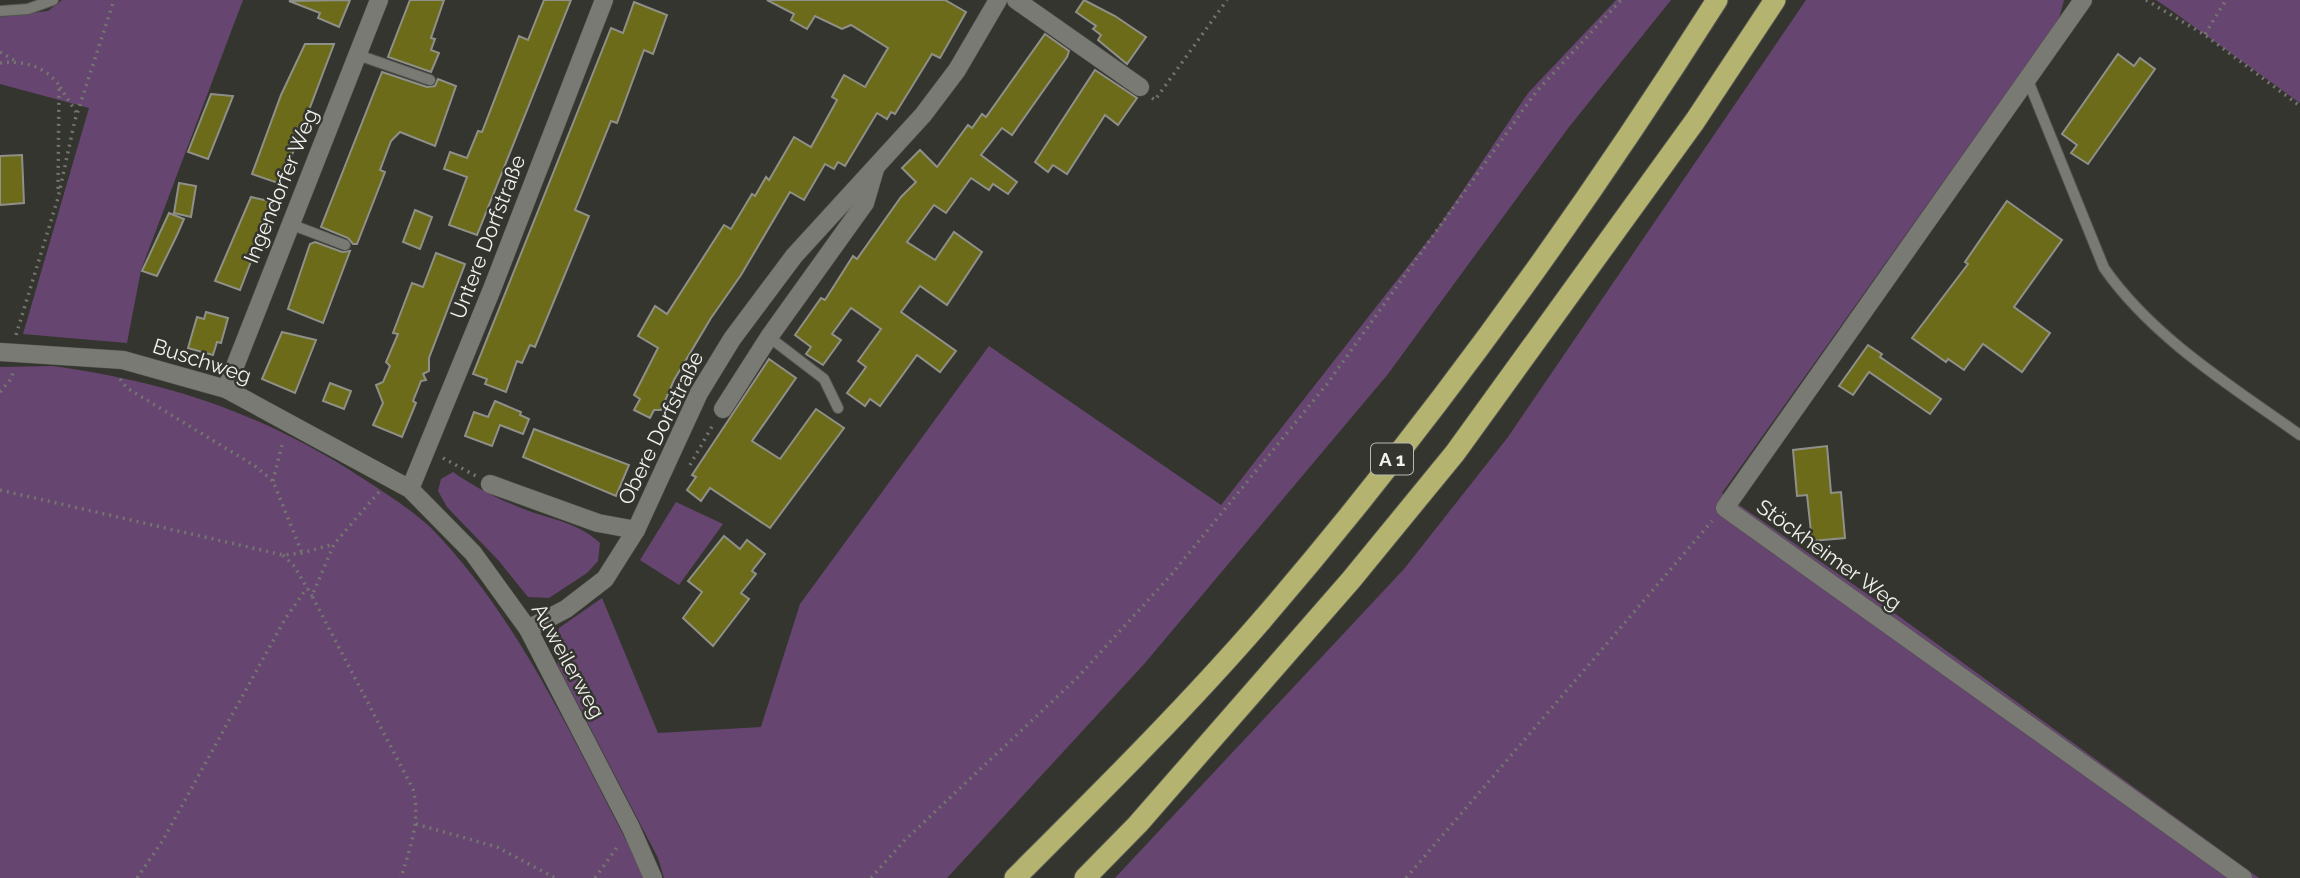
<svg xmlns="http://www.w3.org/2000/svg" width="2300" height="878" viewBox="0 0 2300 878" font-family="Raleway,sans-serif">
<style>
.green{fill:#664670}
.building{fill:#6c6b1a;stroke:#90908a;stroke-width:2}
.lines{fill:none;stroke-linecap:round;stroke-linejoin:round}
.lane-casing{stroke:#53534f;stroke-width:12}
.street-casing{stroke:#53534f;stroke-width:19}
.highway-casing{stroke:#53534f;stroke-width:23}
.path{stroke:#75756f;stroke-width:3.5;stroke-dasharray:2 5;stroke-linecap:butt}
.lane{stroke:#7a7a74;stroke-width:10}
.street{stroke:#7a7a74;stroke-width:18}
.highway{stroke:#b4b470;stroke-width:21}
.labels{text-anchor:middle;stroke-width:5;stroke-linejoin:round;paint-order:stroke}
.shield{fill:#35352f;stroke:#b9b9b4;stroke-width:2}
.shield-label{font-size:19px;font-weight:bold;fill:#f1f1ed}
.street-label{font-size:21px;fill:#f1f1ed;stroke:#35352f}
</style>
<rect width="100%" height="100%" fill="#35352f"/>
<g class="green">
<path d="M62 0H243L141 270 127 343 23 334 89 108 0 84V17L48 11Z"/>
<path d="M1616 0H1671L1569 127 1388 374 1145 663 947 878H664L658 858 558 666 555 639 559 628 602 598 658 733 761 727 800 604 989 346 1221 505 1437 229 1528 93Z"/>
<path d="M1806 0H2064L2059 19 1722 493 1893 612 2259 878H1115L1404 569 1508 437Z"/>
<path d="M2156 0H2300V103L2168 8Z"/>
<path d="M53 366C169 382 264 414 362 478 385 493 411 509 431 528 523 622 577 750 639 864L643 878H0V367Z"/>
<path d="M453 472C476 488 500 500 526 510 553 520 579 523 600 543L598 561 587 573 549 598 528 597 499 561 447 507 438 491 441 479Z"/>
<path d="M676 502 723 524 679 585 640 560Z"/>
</g>
<g class="building">
<path d="M350 0 339 27 318 18 320 13 289 1Z"/>
<path d="M410 0H444L431 38 435 39 431 50 439 53 431 72 388 57Z"/>
<path d="M544 0H571L477 235 449 225 467 177 444 169 450 152 467 158 478 131 482 132 519 36 528 40Z"/>
<path d="M767 0H945L966 12 940 58 932 54 895 114 891 112 887 119 877 113 845 166 838 162 834 169 825 164 804 200 790 192 741 275 711 318 674 380 661 410H654L650 418 634 410 640 399 634 395 658 348 638 336 655 306 667 314 724 225 731 229 752 194 755 196 766 177 769 180 794 137 811 147 837 100 832 97 844 75 865 87 888 48 851 25 842 29 815 16 807 29 791 20 794 14Z"/>
<path d="M1084 0 1115 16 1146 37 1127 64 1098 40 1101 35 1093 29 1096 26 1076 12Z"/>
<path d="M634 2 667 15 653 54 644 50 617 123 611 121 575 210 589 216 535 347 530 345 522 363 517 361 506 392 485 384 487 379 473 374 611 28 623 33Z"/>
<path d="M1045 34 1069 51 1067 57 1012 135 1002 128 981 155 1017 182 1008 194 993 184 989 190 971 178 946 213 934 205 907 242 935 260 954 232 982 252 947 305 920 286 901 312 956 351 940 372 917 355 880 406 870 399 865 406 847 393 866 367 858 361 881 329 851 308 832 334 841 340 823 365 806 354 811 347 795 335 821 298 825 300 853 256 857 259 901 197 916 182 902 168 920 150 937 167 968 125 972 128 982 114 986 117Z"/>
<path d="M305 44H334L281 184 252 174 281 95Z"/>
<path d="M2118 54 2134 66 2140 58 2155 69 2088 164 2071 153 2077 145 2062 134Z"/>
<path d="M1095 70 1137 98 1118 125 1105 115 1067 174 1053 165 1048 172 1035 162Z"/>
<path d="M382 72 427 87 435 86 438 79 456 86 435 146 400 132 391 141 380 170 385 172 357 244H353L348 238 321 227Z"/>
<path d="M211 94 233 96 208 159 188 152Z"/>
<path d="M22 155 24 203 0 205V156Z"/>
<path d="M179 183 196 186 191 217 174 213Z"/>
<path d="M251 197 274 202 240 290 215 281Z"/>
<path d="M2007 201 2062 240 2014 307 2050 333 2022 372 1983 344 1964 370 1948 359 1946 362 1912 338 1968 264 1965 262Z"/>
<path d="M415 210 432 217 420 249 403 242Z"/>
<path d="M169 213 184 219 177 235 157 276 142 271Z"/>
<path d="M315 242 342 252 350 251 323 323 288 309 310 244Z"/>
<path d="M436 253 465 264 429 358V371L423 374 426 380 421 381 413 401 416 403 402 437 373 425 383 403 376 385 383 382 390 366 386 362 398 334 393 333 412 283 423 287Z"/>
<path d="M206 312 228 318 221 343 217 342 213 355 188 348 197 317 204 319Z"/>
<path d="M282 332 316 340 295 393 262 379Z"/>
<path d="M1868 345 1882 354 1880 357 1941 399 1930 414 1869 372 1853 395 1839 386Z"/>
<path d="M769 359 796 378 752 441 780 459 816 409 844 428 770 528 710 488 701 501 687 490 696 477 692 475Z"/>
<path d="M330 383 351 391 344 409 323 401Z"/>
<path d="M495 401 521 412 520 415 529 419 523 434 500 425 492 446 465 436 474 412 488 417Z"/>
<path d="M534 429 629 465 616 496 523 457Z"/>
<path d="M1827 446 1831 493 1841 492 1845 538 1812 541 1807 495 1797 496 1793 450Z"/>
<path d="M724 536 740 549 747 540 765 554 752 571 756 574 741 593 749 599 713 646 683 618 702 592 688 581Z"/>
</g>
<g class="lines">
<defs>
<g id="lane">
<path d="M0 11 28 9 53 0"/>
<path d="M358 55 430 80"/>
<path d="M2027 78 2104 268C2153 338 2231 386 2300 435"/>
<path d="M290 224 345 245"/>
<path d="M769 337 824 379 838 408"/>
</g>
<g id="street">
<path d="M1016 0 1140 87"/>
<path d="M2083 0 1725 508 2243 878"/>
<path d="M0 352 123 360 226 389 410 489 473 553 528 629 631 828 653 878"/>
<path d="M226 389 379 0"/>
<path d="M723 409 769 337 865 203 875 169"/>
<path d="M490 484 598 523 636 530"/>
<path d="M410 489 492 289 604 0"/>
<path d="M528 629 566 609 605 579 636 530 699 393 732 339 794 256 923 115 957 70 998 0"/>
</g>
<g id="highway">
<path d="M1015 878C1099 794 1184 710 1262 620 1429 426 1580 216 1717 0"/>
<path d="M1085 878 1138 824 1351 580 1455 453 1695 121 1775 0"/>
</g>
</defs>
<use href="#lane" class="lane-casing"/>
<use href="#street" class="street-casing"/>
<use href="#highway" class="highway-casing"/>
<g class="path">
<path d="M2146 0 2205 35 2300 106"/>
<path d="M2205 34 2226 0"/>
<path d="M0 52 14 60"/>
<path d="M0 63C22 60 45 66 59 85L58 189"/>
<path d="M60 87 76 112"/>
<path d="M1152 98 1155 100 1227 0"/>
<path d="M16 335 58 198 75 120 114 0"/>
<path d="M120 379 127 388 255 466 273 481 302 553"/>
<path d="M0 392 12 378 13 370"/>
<path d="M443 458 476 476"/>
<path d="M690 465 714 423"/>
<path d="M273 481 283 441"/>
<path d="M0 490 283 555 302 553 334 544"/>
<path d="M379 492 334 544 312 596 413 789C421 820 410 848 401 878"/>
<path d="M283 555 294 566 312 596"/>
<path d="M416 824 497 847 555 878"/>
<path d="M137 878 163 840 285 619 307 588"/>
<path d="M595 878 618 846"/>
<path d="M871 878 904 841 1077 678 1171 575 1327 384 1536 92 1621 0"/>
<path d="M1406 878 1712 521"/>
</g>
<use href="#lane" class="lane"/>
<use href="#street" class="street"/>
<use href="#highway" class="highway"/>
</g>
<g class="labels">
<rect class="shield" x="1371" y="443.5" width="42" height="31" rx="5"/>
<g class="shield-label">
<text x="1392" y="466">A 1</text>
</g>
<g class="street-label">
<text transform="translate(281 186) rotate(-68)" y="7">Ingendorfer Weg</text>
<text transform="translate(488 237) rotate(-69)" y="7">Untere Dorfstraße</text>
<text transform="translate(202 361) rotate(18)" y="7">Buschweg</text>
<text transform="translate(661 428) rotate(-64)" y="7">Obere Dorfstraße</text>
<text transform="translate(1829 555) rotate(36)" y="7">Stöckheimer Weg</text>
<text transform="translate(568 661) rotate(61)" y="7">Auweilerweg</text>
</g>
</g>
</svg>
